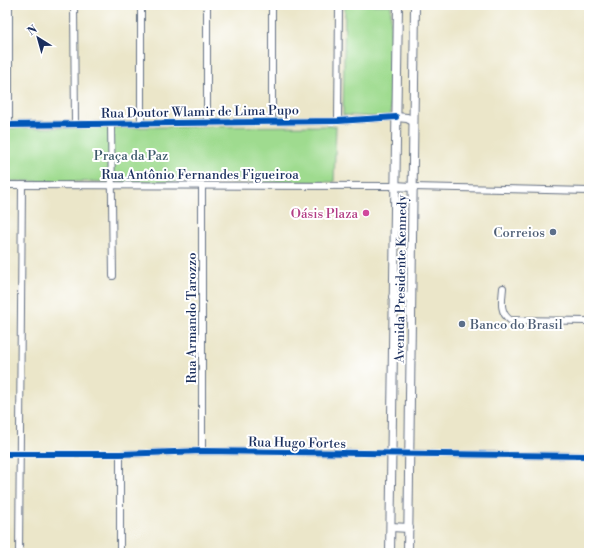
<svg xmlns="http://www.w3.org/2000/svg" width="594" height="558" viewBox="0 0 594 558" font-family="'Libre Bodoni',serif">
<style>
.green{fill:#9fdb8f;stroke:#5d8576}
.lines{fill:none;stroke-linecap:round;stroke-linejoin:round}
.minor-casing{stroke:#646f83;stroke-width:8}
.secondary-casing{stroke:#646f83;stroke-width:10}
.minor{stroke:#fff;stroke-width:6}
.secondary{stroke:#fff;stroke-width:8}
.cycleway-casing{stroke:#fff;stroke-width:8}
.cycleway{stroke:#0057b8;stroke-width:6}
.hotel-dot{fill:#d1479c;stroke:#fff;stroke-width:1.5}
.service-dot{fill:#5c6f8a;stroke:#fff;stroke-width:1.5}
.labels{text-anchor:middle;stroke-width:4;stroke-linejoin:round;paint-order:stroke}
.street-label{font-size:13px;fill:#1b2f5e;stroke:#fff}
.park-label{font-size:13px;fill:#3c5a6a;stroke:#fff}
.hotel-label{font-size:13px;fill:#b23c85;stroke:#fff;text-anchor:end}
.service-label{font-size:13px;fill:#4e5e75;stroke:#fff;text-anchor:end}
</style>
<rect width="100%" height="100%" fill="#fff"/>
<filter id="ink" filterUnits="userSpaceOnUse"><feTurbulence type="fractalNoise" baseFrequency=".025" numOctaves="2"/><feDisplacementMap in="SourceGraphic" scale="8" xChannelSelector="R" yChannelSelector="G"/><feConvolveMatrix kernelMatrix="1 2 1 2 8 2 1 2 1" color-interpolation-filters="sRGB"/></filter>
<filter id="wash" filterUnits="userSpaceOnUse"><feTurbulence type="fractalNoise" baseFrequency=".012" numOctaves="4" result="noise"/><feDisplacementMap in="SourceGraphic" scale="16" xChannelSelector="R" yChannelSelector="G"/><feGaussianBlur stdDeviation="0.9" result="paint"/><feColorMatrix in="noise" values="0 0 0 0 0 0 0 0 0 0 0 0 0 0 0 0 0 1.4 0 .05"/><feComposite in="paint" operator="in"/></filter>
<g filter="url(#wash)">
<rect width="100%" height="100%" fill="#ebe6c9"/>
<g class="green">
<path d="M345 5H391V118L343 115Z"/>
<path d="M336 126 334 182H113L5 181V128Z"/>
</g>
</g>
<g filter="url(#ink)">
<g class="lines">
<defs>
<g id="minor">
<path d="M74 5 75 124"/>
<path d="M141 5V123"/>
<path d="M272 121V5"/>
<path d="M338 121 339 5"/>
<path d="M207 123V5"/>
<path d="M111 124 113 276"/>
<path d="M5 125 338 121 396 117"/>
<path d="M9 125V5"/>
<path d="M5 185 395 186"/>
<path d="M202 186V451"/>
<path d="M412 187 589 191"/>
<path d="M503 288C502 300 499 312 510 320L589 321"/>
<path d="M5 454H120L202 451 589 456"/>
<path d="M19 553 22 185"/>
<path d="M120 553V454"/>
</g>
<g id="secondary">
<path d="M396 117 407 118 413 121"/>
<path d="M395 186 412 187"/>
<path d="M393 297H411"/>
<path d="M391 527 409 528"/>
<path d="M390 553 398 5"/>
<path d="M408 553 415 5"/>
</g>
</defs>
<use href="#minor" class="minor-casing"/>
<use href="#secondary" class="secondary-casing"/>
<use href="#minor" class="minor"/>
<use href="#secondary" class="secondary"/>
<defs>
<g id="cycleway">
<path d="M5 125 338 121 396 117"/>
<path d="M5 454H120L202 451 589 456"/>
</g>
</defs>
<use href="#cycleway" class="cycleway-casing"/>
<use href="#cycleway" class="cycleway"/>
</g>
</g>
<circle class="hotel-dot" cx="366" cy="213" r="4"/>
<g class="service-dot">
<circle cx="553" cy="232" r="4"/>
<circle cx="462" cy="324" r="4"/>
</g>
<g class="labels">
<g class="street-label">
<text transform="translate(200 111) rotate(-1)" y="5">Rua Doutor Wlamir de Lima Pupo</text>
<text x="200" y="179">Rua Antônio Fernandes Figueiroa</text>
<text transform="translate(400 279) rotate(-89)" y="5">Avenida Presidente Kennedy</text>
<text transform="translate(191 318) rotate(-90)" y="5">Rua Armando Tarozzo</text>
<text transform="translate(297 442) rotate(1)" y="5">Rua Hugo Fortes</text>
</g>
<g class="park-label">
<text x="131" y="160">Praça da Paz</text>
</g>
<g class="hotel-label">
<text x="358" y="218">Oásis Plaza</text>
</g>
<g class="service-label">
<text x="545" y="237">Correios</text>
<text x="470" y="329" text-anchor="start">Banco do Brasil</text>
</g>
</g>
<rect width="594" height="558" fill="none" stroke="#fff" stroke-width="20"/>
<g transform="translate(38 38) rotate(323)" stroke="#ffffff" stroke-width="3" paint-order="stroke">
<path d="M0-3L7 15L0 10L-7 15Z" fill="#1b2f5e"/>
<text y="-6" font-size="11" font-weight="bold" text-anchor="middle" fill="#1b2f5e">N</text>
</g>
</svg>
